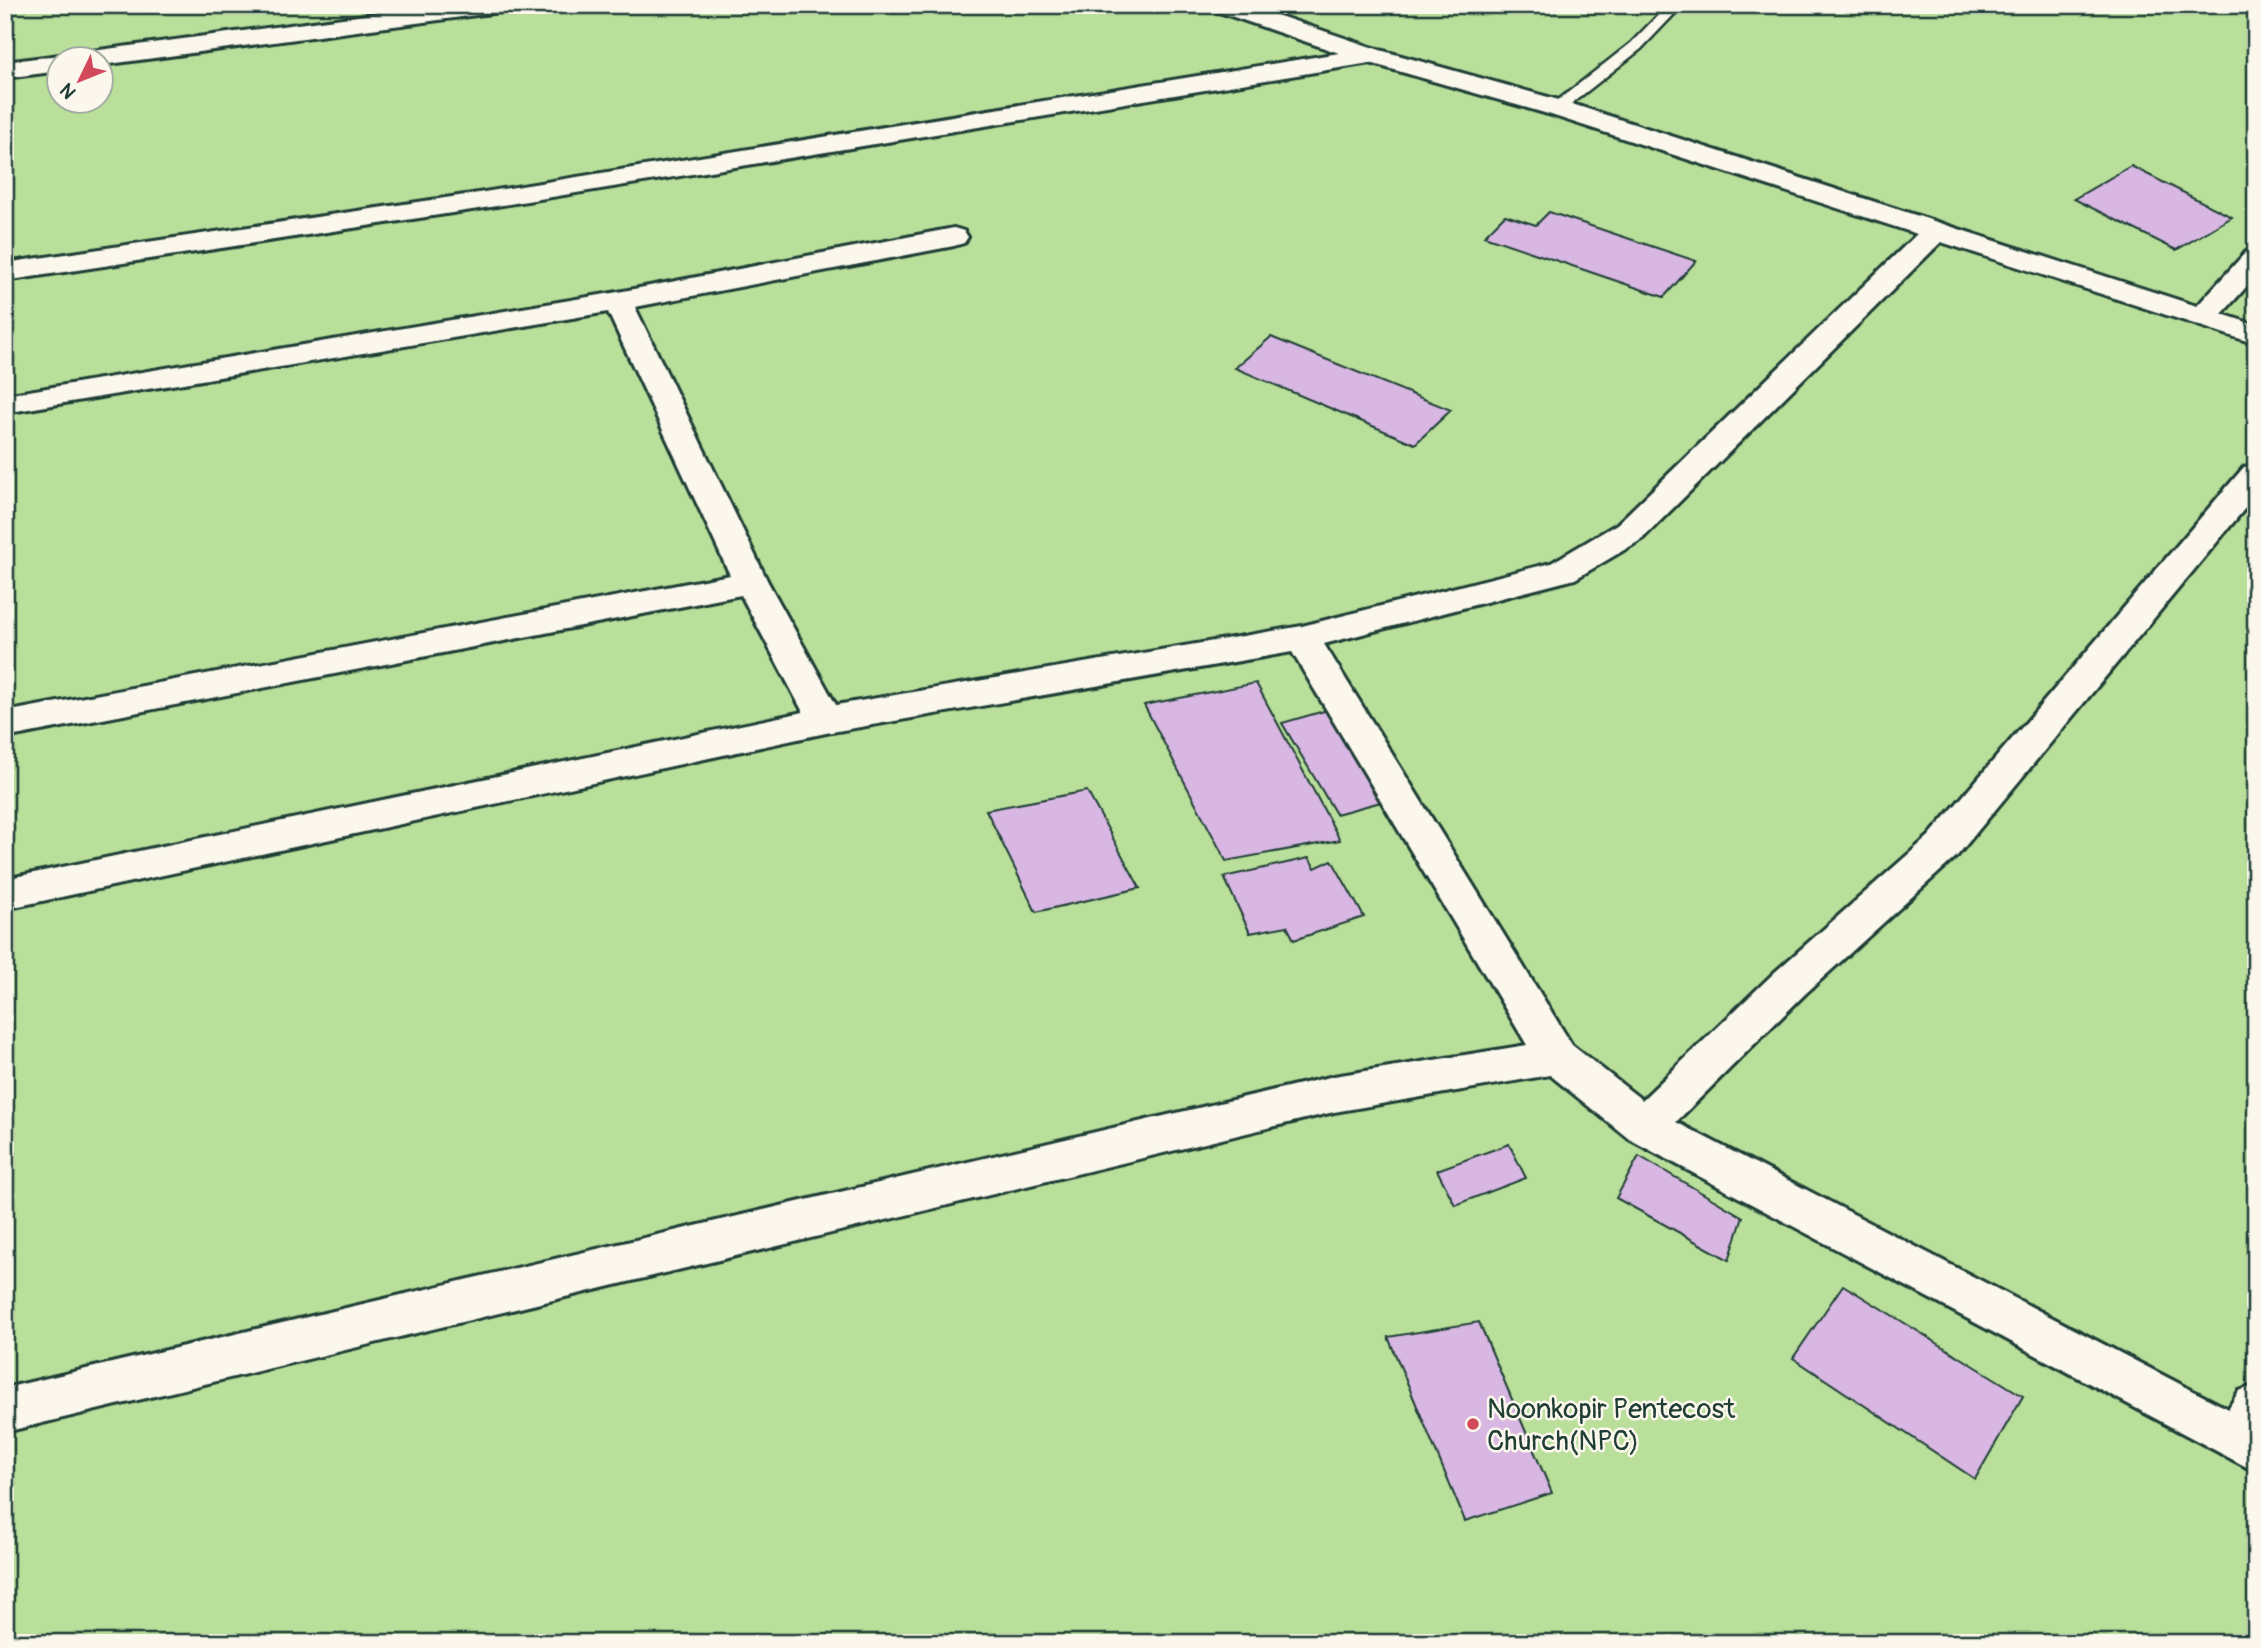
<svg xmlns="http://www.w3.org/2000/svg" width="2261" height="1648" viewBox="0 0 2261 1648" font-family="Pangolin,sans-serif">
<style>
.green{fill:#b9df9b;stroke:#6c8e68;stroke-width:2;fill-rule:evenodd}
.building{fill:#d8b7e3;stroke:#1f3d34;stroke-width:2}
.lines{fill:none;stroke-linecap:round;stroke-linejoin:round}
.service-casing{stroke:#1f3d34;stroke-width:5}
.minor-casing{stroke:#1f3d34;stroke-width:6}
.service{fill:#fbf7ec;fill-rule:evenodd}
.minor{fill:#fbf7ec;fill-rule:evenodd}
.poi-dot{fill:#d1495b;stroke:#fbf7ec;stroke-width:2.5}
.labels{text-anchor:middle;stroke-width:5;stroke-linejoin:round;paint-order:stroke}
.near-poi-label{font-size:28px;fill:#1f3d34;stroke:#fbf7ec;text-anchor:start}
</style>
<rect width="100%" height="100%" fill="#fbf7ec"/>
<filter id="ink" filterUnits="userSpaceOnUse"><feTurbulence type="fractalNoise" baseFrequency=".0143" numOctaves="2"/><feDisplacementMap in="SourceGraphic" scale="14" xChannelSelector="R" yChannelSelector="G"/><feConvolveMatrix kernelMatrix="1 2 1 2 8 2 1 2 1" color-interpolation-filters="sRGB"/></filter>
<g filter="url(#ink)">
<path class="green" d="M5 5H2256V1643H5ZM60 60H102V102H60Z"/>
<g class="building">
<path d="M2131 166 2232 217 2176 250 2074 199Z"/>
<path d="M1549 212 1696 261 1664 297 1484 236 1505 215 1536 225Z"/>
<path d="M1271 337 1451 410 1415 444 1235 368Z"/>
<path d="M1256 683 1340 840 1226 861 1144 705Z"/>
<path d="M1338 707 1392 799 1336 814 1282 723Z"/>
<path d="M1087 791 1140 888 1036 912 986 810Z"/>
<path d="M1309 858 1315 868 1332 860 1364 917 1294 940 1287 926 1250 933 1224 877Z"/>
<path d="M1509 1144 1526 1178 1455 1205 1437 1170Z"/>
<path d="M1639 1156 1743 1217 1729 1260 1616 1198Z"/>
<path d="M1843 1285 2023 1396 1975 1479 1793 1358Z"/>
<path d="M1479 1322 1552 1493 1465 1521 1388 1337Z"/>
</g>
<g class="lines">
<defs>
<path id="service" d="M1668 5H1683L1641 49 1562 111H1552V105L1631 43Z"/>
<g id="minor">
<path d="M441 5H511L508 10 499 12 102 65V60H72L75 55 84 52Z"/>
<path d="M1210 5H1247L1380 50 1566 102 2197 306 2246 252 2256 249V276L2222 314 2256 325V344L1941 242 1641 540 1575 579 1324 644 1572 1045 1642 1100 1775 972 1929 836 2244 467 2256 464V495L1957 856 1805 994 1676 1122 2228 1409 2239 1391 2256 1385V1472L1629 1139 1550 1075 1334 1112 5 1432V1388L1334 1076 1527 1045 1292 652 826 733 5 909V879L803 712 741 595 5 738V712L730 575 608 312 5 413V395L618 292 954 228 964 231 968 237 964 243 954 246 635 307 768 582 836 705 1302 626 1551 563 1617 524 1917 234 1548 114 1370 63 472 210 5 281V263L472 194 1339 53 1213 10Z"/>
<path d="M60 55 70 60H60V71L5 78V62Z"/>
</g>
</defs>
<use href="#service" class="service-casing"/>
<use href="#minor" class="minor-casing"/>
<use href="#service" class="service"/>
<use href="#minor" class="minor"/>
</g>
</g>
<circle class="poi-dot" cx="1473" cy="1424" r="7"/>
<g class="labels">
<g class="near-poi-label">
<text x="1487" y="1418">Noonkopir Pentecost<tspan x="1487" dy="32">Church(NPC)</tspan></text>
</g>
</g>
<rect width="2261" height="1648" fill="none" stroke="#fbf7ec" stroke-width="28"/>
<rect x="14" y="14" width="2233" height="1620" fill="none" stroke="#1f3d34" stroke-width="2.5" filter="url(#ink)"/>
<g transform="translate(80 80) rotate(227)"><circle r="33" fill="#fbf7ec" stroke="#a3ada2" stroke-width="2"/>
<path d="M0-5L12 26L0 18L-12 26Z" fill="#d1495b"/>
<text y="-10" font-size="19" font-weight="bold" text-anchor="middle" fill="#1f3d34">N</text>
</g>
</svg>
